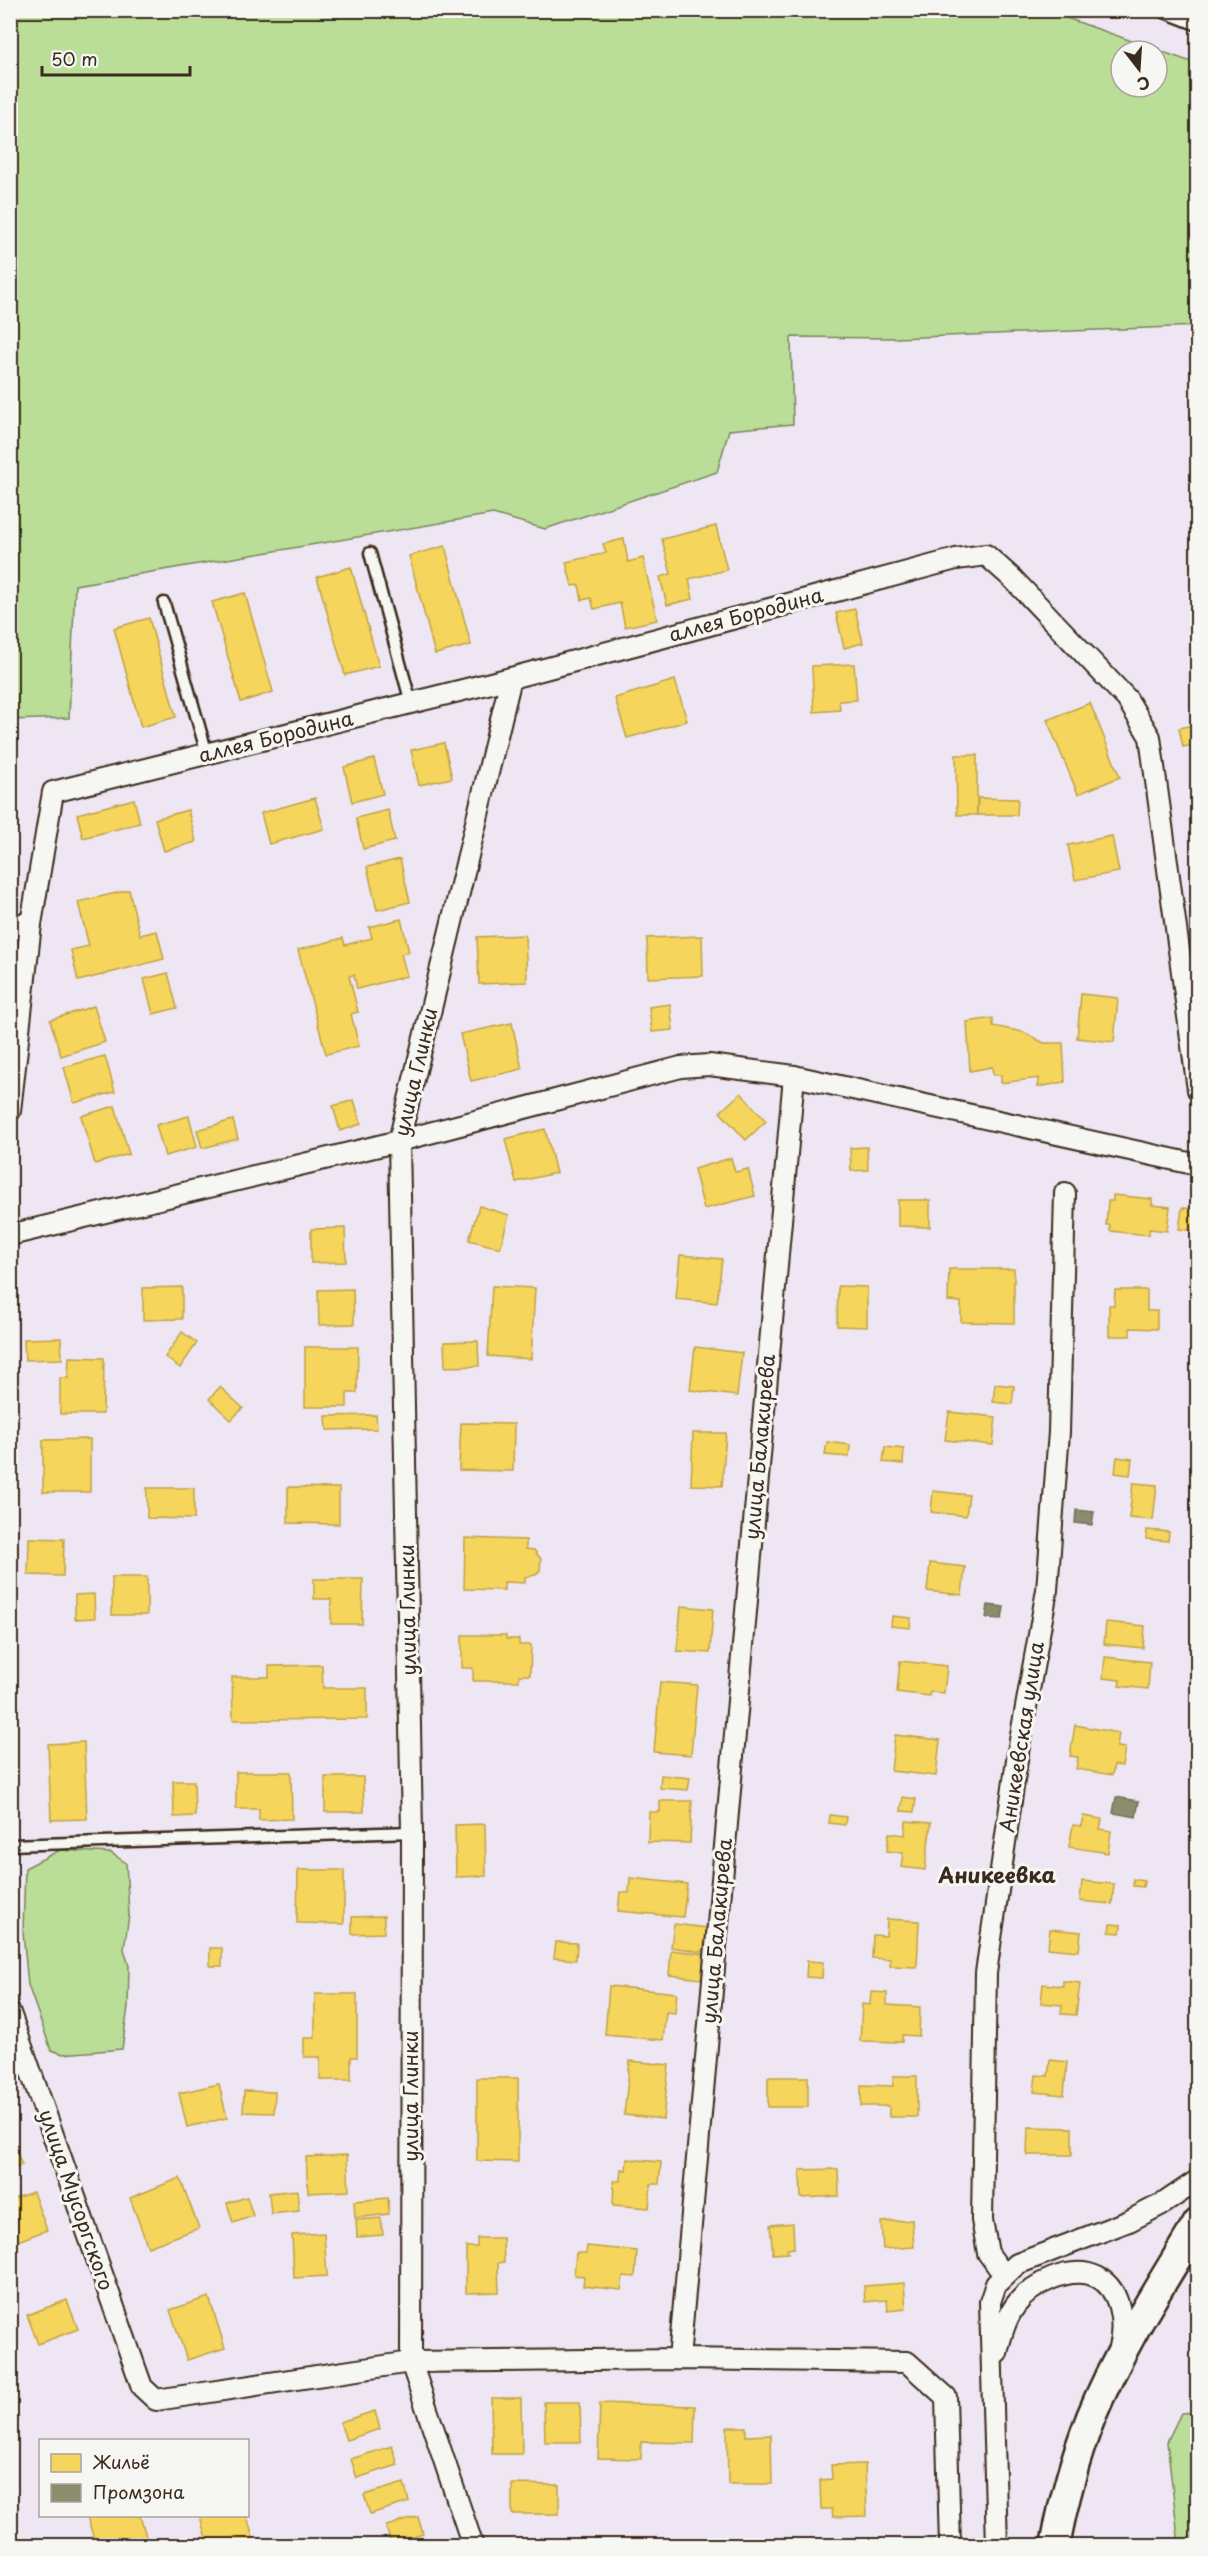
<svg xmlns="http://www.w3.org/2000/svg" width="1208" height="2556" viewBox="0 0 1208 2556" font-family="'Playpen Sans',sans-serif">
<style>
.green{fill:#bade98;stroke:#7a845b;stroke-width:1.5;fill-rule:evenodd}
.homes{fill:#f6d55c;stroke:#bea249;stroke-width:1.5}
.industry{fill:#8c8c6e;stroke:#746f56;stroke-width:1.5}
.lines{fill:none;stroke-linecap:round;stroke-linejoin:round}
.lane-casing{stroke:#3b2a1e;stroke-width:15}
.street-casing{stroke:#3b2a1e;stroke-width:24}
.secondary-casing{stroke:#3b2a1e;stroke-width:33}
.lane{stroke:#f6f6f2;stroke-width:10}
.street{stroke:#f6f6f2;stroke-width:20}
.secondary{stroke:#f6f6f2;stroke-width:28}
.labels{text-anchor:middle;stroke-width:6;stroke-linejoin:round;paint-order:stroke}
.street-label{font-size:20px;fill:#3b2a1e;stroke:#f6f6f2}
.neighbourhood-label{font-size:21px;font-weight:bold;fill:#3b2a1e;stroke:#f6f6f2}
</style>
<rect width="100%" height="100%" fill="#eee6f2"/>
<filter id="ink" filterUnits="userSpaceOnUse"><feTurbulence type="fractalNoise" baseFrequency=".0167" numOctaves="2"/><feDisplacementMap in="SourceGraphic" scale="12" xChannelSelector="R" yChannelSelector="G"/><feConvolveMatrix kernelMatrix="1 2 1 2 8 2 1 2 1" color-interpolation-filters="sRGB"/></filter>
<g filter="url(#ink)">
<g class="green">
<path d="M10 11H1047L1197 64V326L896 338 791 337 793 424 729 430 717 472 545 529 493 514 75 585 69 718 11 720ZM1121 51H1157V87H1121Z"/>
<path d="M60 1850 111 1853 126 1863 129 1915 124 1949 129 1966 128 2007 122 2049 63 2054 51 2050 28 1985 23 1932 25 1868Z"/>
<path d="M1197 2412V2545H1179L1167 2442 1181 2413Z"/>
</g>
<g class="homes">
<path d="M716 526 727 570 689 579 693 599 667 605 660 577 671 574 662 539Z"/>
<path d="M624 539 628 562 643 558 657 620 625 627 620 603 594 609 591 598 582 600 579 585 572 586 566 562 606 553 603 544Z"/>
<path d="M445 546 471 645 435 654 409 556Z"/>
<path d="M351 567 379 666 345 675 317 577Z"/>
<path d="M245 593 273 692 241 702 212 602Z"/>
<path d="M855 609 863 643 844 648 836 613Z"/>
<path d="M149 618 176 717 141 727 114 628Z"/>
<path d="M854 664 857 700 839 701 840 710 814 712 812 666Z"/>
<path d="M675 680 687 721 627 738 615 698Z"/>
<path d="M1090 703 1120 777 1078 794 1047 720Z"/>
<path d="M1198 724V744L1183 747 1179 728Z"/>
<path d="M444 743 452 778 419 785 411 750Z"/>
<path d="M956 755H977V815H957Z"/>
<path d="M374 759 383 794 352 802 344 767Z"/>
<path d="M315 798 324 829 269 844 261 813Z"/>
<path d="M978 798 1018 799 1017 815H977Z"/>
<path d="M134 799 140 823 83 838 77 814Z"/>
<path d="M188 810 196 842 164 851 155 819Z"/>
<path d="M388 810 395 841 363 849 356 818Z"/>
<path d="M1112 836 1119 872 1075 880 1068 845Z"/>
<path d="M400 859 410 902 377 910 367 867Z"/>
<path d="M129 890 140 935 157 931 164 959 78 981 71 950 89 946 78 902Z"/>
<path d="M401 919 409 952 401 954 407 976 357 989 354 975 349 976 358 1012 351 1014 359 1046 326 1054 298 950 343 938 345 945 372 938 369 927Z"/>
<path d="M525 935 527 982 479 984 477 937Z"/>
<path d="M702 936 703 976 648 978 647 938Z"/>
<path d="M168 973 177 1008 153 1014 144 979Z"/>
<path d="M1081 994 1118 998 1114 1042 1077 1038Z"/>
<path d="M670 1004 673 1030 652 1032 649 1007Z"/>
<path d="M94 1006 105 1042 61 1056 50 1020Z"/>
<path d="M993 1018V1026L1023 1032 1044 1043H1063L1065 1082 1038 1087 1039 1078 1001 1083V1075H993L992 1067 970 1071 967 1022Z"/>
<path d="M512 1023 522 1069 471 1081 460 1034Z"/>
<path d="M105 1056 115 1092 74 1103 64 1067Z"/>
<path d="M741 1093 766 1121 746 1140 720 1112Z"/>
<path d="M354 1100 361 1124 340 1131 333 1106Z"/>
<path d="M115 1106 129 1154 95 1164 81 1116Z"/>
<path d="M189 1116 197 1147 165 1156 156 1125Z"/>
<path d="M233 1120 238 1139 202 1148 197 1130Z"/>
<path d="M545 1129 556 1173 516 1182 505 1139Z"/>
<path d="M867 1147 868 1170 851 1171 850 1148Z"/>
<path d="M731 1158 735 1172 748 1169 755 1196 704 1209 694 1169Z"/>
<path d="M1113 1195 1152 1199V1205L1170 1207 1167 1231 1149 1229V1235L1110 1231V1225H1106L1108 1201H1113Z"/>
<path d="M898 1200H930V1227L898 1226Z"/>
<path d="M479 1206 509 1215 500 1248 469 1240Z"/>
<path d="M1182 1208 1198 1209V1231L1179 1229Z"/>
<path d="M345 1228 346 1262 311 1263V1229Z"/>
<path d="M680 1255 722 1259 717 1303 676 1299Z"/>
<path d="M949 1269H1014V1323L961 1322V1302L948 1301Z"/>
<path d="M492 1286 535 1288 531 1359 488 1356Z"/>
<path d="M838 1286 867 1287V1327L837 1326Z"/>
<path d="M182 1287V1319L143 1320V1288Z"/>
<path d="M353 1289 354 1324 319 1325 318 1290Z"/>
<path d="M1115 1290H1147V1311H1157V1329L1130 1328V1336H1109V1305H1114Z"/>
<path d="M182 1332 197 1343 180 1368 165 1357Z"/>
<path d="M61 1338 62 1359 25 1360 24 1339Z"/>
<path d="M478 1341 479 1366 445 1367 444 1342Z"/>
<path d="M305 1347H358L357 1393H347V1407H305Z"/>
<path d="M695 1347 742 1353 737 1396 690 1390Z"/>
<path d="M69 1357 104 1358 103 1414H60V1378H68Z"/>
<path d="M995 1384 1014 1386 1012 1404 993 1402Z"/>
<path d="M220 1387 243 1408 231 1420 209 1399Z"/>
<path d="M949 1412 996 1417 993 1445 945 1440Z"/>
<path d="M376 1415 377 1429 327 1430 326 1416Z"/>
<path d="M461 1423 514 1424 513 1471 459 1470Z"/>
<path d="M693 1433H726L722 1486 691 1485Z"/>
<path d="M90 1439V1492H43V1440Z"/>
<path d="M827 1442 850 1445 849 1457 825 1455Z"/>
<path d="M885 1447 904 1449 903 1464 883 1462Z"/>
<path d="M1117 1457 1132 1459 1130 1475 1115 1473Z"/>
<path d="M1133 1483 1157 1485 1153 1520 1129 1518Z"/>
<path d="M288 1487 339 1488V1524L288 1523Z"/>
<path d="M147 1488H194V1519L147 1518Z"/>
<path d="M933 1491 969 1495 966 1516 931 1512Z"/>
<path d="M1147 1530 1169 1532 1168 1541 1146 1539Z"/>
<path d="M29 1538 64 1539 63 1576 28 1575Z"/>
<path d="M465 1538 526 1540V1549L534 1550 541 1559 540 1570 536 1575 525 1577V1583L504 1582V1590L464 1589Z"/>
<path d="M930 1563 965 1567 962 1595 927 1591Z"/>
<rect x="112" y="1577" width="35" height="38"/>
<path d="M314 1579H363L362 1624H331V1599H314Z"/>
<path d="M94 1594 95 1618 75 1619V1595Z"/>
<path d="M681 1606 713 1609 710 1653 677 1651Z"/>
<path d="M892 1616 911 1618 910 1628 891 1626Z"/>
<path d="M1106 1622 1145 1626 1143 1648 1104 1644Z"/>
<path d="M462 1635H506V1639H519V1645H531L530 1675H519V1681H473V1668H462Z"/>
<path d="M1105 1657 1150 1662 1148 1689 1119 1686 1120 1680 1103 1678Z"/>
<path d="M900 1661 947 1666 944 1693 930 1692 929 1696 897 1692Z"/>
<path d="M322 1665 323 1688H367V1719L233 1720 232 1677H269V1666Z"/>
<path d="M660 1682 697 1685 691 1755 654 1752Z"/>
<path d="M1075 1725 1119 1733 1117 1747 1125 1748 1122 1766 1114 1765 1112 1775 1076 1769 1078 1757 1070 1756Z"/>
<path d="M895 1735 940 1740 936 1776 891 1771Z"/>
<path d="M84 1742 87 1819 51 1820 48 1744Z"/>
<path d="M236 1772H291L292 1819 259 1820V1809H236Z"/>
<path d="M661 1775 690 1778 688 1790 660 1788Z"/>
<path d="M325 1777H363L364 1812H325Z"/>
<path d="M173 1781H194L195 1816 174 1817Z"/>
<path d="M903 1797 916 1799 914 1812 901 1811Z"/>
<path d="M660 1801H692L690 1843 648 1842 649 1812H660Z"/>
<path d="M830 1815 846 1817 845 1825 829 1823Z"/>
<path d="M1083 1816 1102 1819 1100 1829 1111 1831 1108 1853 1069 1847 1073 1825 1081 1826Z"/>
<path d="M906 1821 931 1823 925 1870 901 1867 903 1853 887 1851 889 1833 905 1835Z"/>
<path d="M485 1824 486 1876 456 1877 455 1825Z"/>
<path d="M298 1870H344V1924L297 1923Z"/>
<path d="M630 1878 687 1884 683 1917 618 1911 620 1892 629 1893Z"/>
<path d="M1133 1879 1144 1881 1143 1887 1133 1886Z"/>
<path d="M1082 1881 1114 1884 1112 1904 1080 1901Z"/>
<path d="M384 1916V1933L352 1934V1917Z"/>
<path d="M887 1919 919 1921 917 1967 890 1966V1959L872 1958 873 1935 886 1936Z"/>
<path d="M674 1924 707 1928 703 1952 671 1947Z"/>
<path d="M1110 1924 1121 1925 1120 1933 1109 1932Z"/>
<path d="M1050 1929 1081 1932 1079 1951 1048 1948Z"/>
<path d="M556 1942 577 1943 576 1960 554 1958Z"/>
<rect x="210" y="1948" width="12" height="18"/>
<path d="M671 1950 704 1954 701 1979 669 1975Z"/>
<path d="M807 1961 823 1962 822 1978 806 1977Z"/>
<path d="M1063 1981 1080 1983 1076 2015 1061 2014 1062 2005 1041 2003 1043 1984 1063 1986Z"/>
<path d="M609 1986 677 1993 675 2013 666 2012 663 2040 605 2035Z"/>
<path d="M871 1992 887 1993V2005L920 2007 919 2036 902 2035V2042L860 2041 862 2004 870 2005Z"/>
<path d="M315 1994H357V2057H351V2080H320V2057H304V2038H315Z"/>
<path d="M1050 2060 1067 2062 1064 2095 1034 2092 1036 2075 1048 2076Z"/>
<path d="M630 2061 669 2065 663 2119 624 2115Z"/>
<path d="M893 2076H917V2117H889V2106H861V2085L893 2086Z"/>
<rect x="768" y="2077" width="40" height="30"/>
<path d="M477 2078H518V2162L477 2161Z"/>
<path d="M219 2084 227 2118 187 2127 179 2093Z"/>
<path d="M244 2091 275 2092 274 2113 243 2112Z"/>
<path d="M1028 2127 1072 2128V2155H1027Z"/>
<path d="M10 2135 22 2165 10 2169Z"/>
<path d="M347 2155 349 2191 308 2193 306 2157Z"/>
<path d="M627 2159 661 2162 659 2184H651L649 2208 613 2205 614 2181H620L621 2169 626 2170Z"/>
<path d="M838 2169 839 2196 801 2198 800 2170Z"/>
<path d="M180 2178 199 2228 148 2247 130 2198Z"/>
<path d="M297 2190 299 2211 271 2214 269 2193Z"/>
<path d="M33 2192 47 2230 10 2244V2200Z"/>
<path d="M247 2197 253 2216 233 2223 227 2203Z"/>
<path d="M388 2198 389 2214 355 2218 354 2201Z"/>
<path d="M381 2218 383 2235 357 2237 356 2220Z"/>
<path d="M912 2220 914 2247 883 2249 881 2222Z"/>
<path d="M793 2223 794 2248 787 2249 788 2253 773 2254 770 2225Z"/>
<path d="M324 2233 327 2276 294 2278 292 2235Z"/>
<path d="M477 2238H503L504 2262 498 2263 499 2292 466 2293V2247H477Z"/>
<path d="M587 2246 637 2251 635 2277 623 2276 621 2290 583 2286 584 2276 574 2275 576 2253H586Z"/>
<path d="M904 2283 906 2309 888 2311 887 2300 865 2302 864 2286Z"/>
<path d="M209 2297 225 2348 187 2360 170 2310Z"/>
<path d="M67 2300 78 2329 38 2344 27 2315Z"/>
<path d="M491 2398H521L522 2454H492Z"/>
<path d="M544 2402H580L581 2442H545Z"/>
<path d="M600 2403 695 2406 694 2443 641 2442V2459L598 2458Z"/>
<path d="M375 2411 380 2429 346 2440 340 2422Z"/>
<path d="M727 2427H746V2436L771 2435 772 2484H728Z"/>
<path d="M392 2446 398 2465 357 2478 351 2459Z"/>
<path d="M865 2464 867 2516 833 2517 832 2509H821L820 2480 832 2479 831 2465Z"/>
<path d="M404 2483 409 2502 370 2514 364 2495Z"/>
<path d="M512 2484 559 2485V2514H512Z"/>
<path d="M87 2516H140L149 2546H96Z"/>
<path d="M200 2516H247L255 2546H208Z"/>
<path d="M418 2517 423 2534 391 2544 386 2526Z"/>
</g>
<g class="industry">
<path d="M1076 1510 1094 1512 1092 1525 1075 1523Z"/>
<path d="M988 1605 1004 1607 1002 1619 986 1618Z"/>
<path d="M1116 1797 1139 1801 1136 1817 1113 1813Z"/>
</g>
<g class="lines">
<defs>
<g id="lane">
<path d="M1159 10 1198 25"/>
<path d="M370 553 411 703"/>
<path d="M164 603 207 754"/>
<path d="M10 1845 412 1832"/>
</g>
<g id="street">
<path d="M10 924H31"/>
<path d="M10 1111 31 924 53 792 511 678 956 559 986 555 1013 579 1127 699 1150 737 1198 1090"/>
<path d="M10 1235 399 1141 681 1067 709 1065 794 1076 1198 1165"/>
<path d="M10 2013 142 2387 156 2400 411 2362 679 2359 907 2362 946 2397 950 2546"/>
<path d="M1004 2275 988 2253 982 2220 986 1973 1019 1746 1047 1590 1059 1432 1065 1193"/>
<path d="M997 2353C1001 2336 1005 2320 1015 2306 1031 2284 1071 2264 1097 2277 1121 2289 1125 2324 1119 2347"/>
<path d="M679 2359 794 1076"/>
<path d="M473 2546 411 2362 412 1832 399 1141 511 678"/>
<path d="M997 2546 990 2302 996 2284 1017 2264 1129 2221 1164 2203 1198 2180"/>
</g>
<path id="secondary" d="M1055 2546C1063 2503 1075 2458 1091 2417 1119 2349 1160 2286 1198 2223"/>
</defs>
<use href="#lane" class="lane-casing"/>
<use href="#street" class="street-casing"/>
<use href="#secondary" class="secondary-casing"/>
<use href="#lane" class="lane"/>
<use href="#street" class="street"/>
<use href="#secondary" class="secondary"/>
</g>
</g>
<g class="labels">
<g class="street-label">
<text transform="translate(746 615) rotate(-15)" y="7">аллея Бородина</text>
<text transform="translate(276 737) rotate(-14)" y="7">аллея Бородина</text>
<text transform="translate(416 1072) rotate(-77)" y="7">улица Глинки</text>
<text transform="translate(760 1447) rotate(-85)" y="7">улица Балакирева</text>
<text transform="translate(408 1610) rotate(-91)" y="7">улица Глинки</text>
<text transform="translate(1022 1737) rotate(-81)" y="7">Аникеевская улица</text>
<text transform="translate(717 1931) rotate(-85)" y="7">улица Балакирева</text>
<text transform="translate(411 2096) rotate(-90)" y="7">улица Глинки</text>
<text transform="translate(76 2200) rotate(71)" y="7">улица Мусоргского</text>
</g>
<g class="neighbourhood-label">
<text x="997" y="1883">Аникеевка</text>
</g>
</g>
<rect width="1208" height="2556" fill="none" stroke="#f6f6f2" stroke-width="36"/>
<rect x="18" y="18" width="1172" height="2520" fill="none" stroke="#3b2a1e" stroke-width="2" filter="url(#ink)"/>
<rect x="39" y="2439" width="210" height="78" fill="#f6f6f2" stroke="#aba49d" stroke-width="1.5"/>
<rect x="51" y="2454" width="30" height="18" fill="#f6d55c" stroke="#aba49d" stroke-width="1.5"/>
<text x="93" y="2469" font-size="18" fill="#3b2a1e">Жильё</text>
<rect x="51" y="2484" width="30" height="18" fill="#8c8c6e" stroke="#aba49d" stroke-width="1.5"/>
<text x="93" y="2499" font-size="18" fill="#3b2a1e">Промзона</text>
<g transform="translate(1139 69) rotate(163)"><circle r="28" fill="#f6f6f2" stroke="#aba49d" stroke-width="1.5"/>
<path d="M0-4.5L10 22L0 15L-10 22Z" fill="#3b2a1e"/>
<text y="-9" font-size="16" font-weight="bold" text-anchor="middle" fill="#3b2a1e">С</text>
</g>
<path d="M42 66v9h148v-9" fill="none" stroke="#3b2a1e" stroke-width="3"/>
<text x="51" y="66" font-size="18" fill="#3b2a1e" stroke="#f6f6f2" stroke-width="4.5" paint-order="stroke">50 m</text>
</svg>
